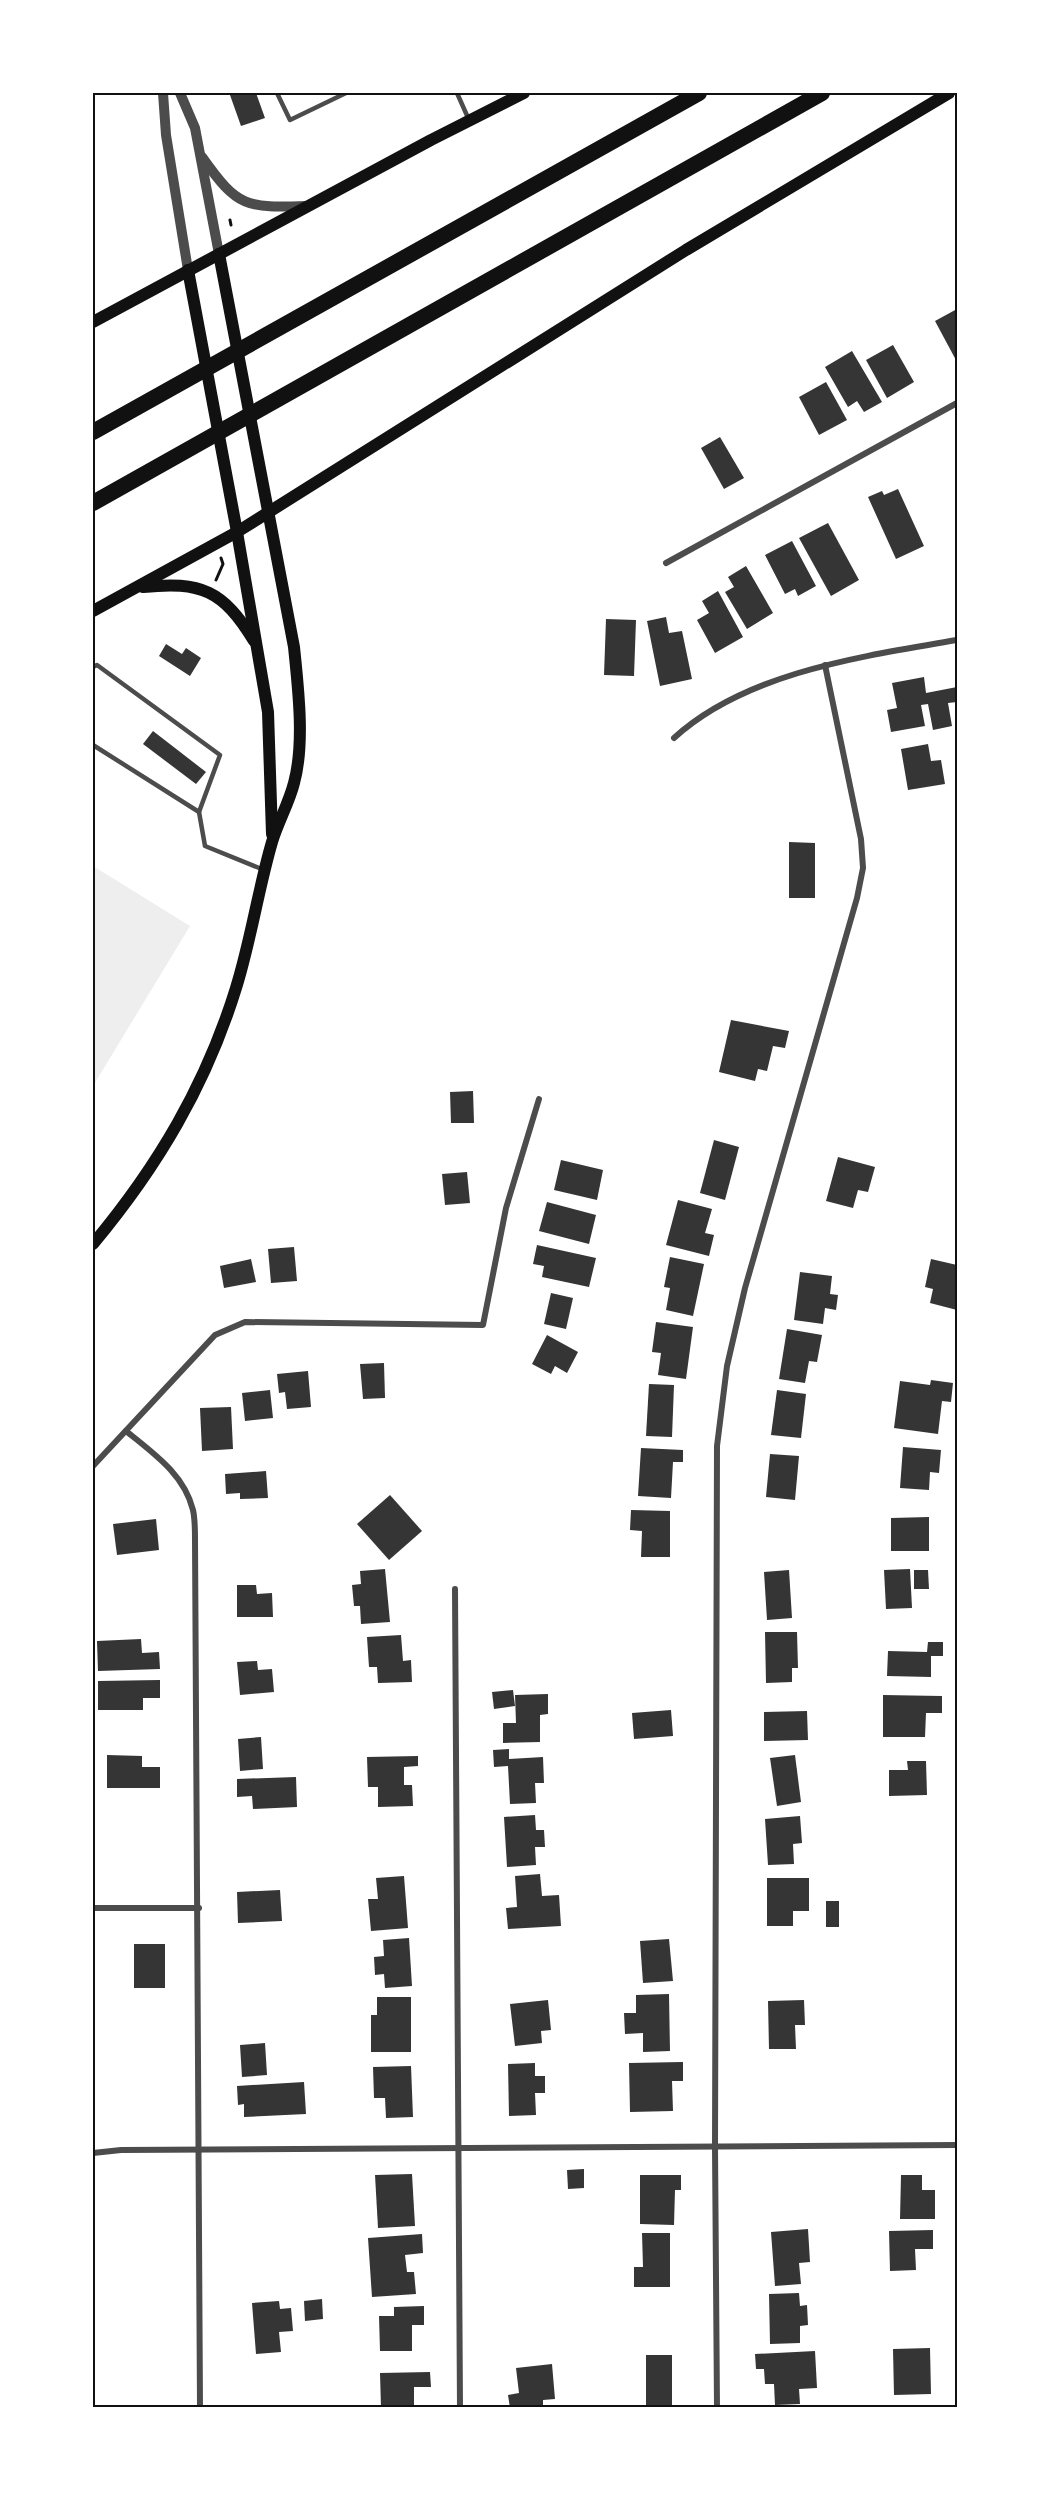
<svg xmlns="http://www.w3.org/2000/svg" width="1050" height="2501" viewBox="0 0 1050 2501" font-family="'Source Sans 3',sans-serif">
<style>
.green{fill:#eee}
.building{fill:#353535}
.lines{fill:none;stroke-linecap:round;stroke-linejoin:round}
.path{stroke:#111;stroke-width:3}
.service{stroke:#4c4c4c;stroke-width:4.5}
.minor{stroke:#4c4c4c;stroke-width:6}
.tertiary{stroke:#4c4c4c;stroke-width:10}
.secondary{stroke:#111;stroke-width:12}
.motorway{stroke:#111;stroke-width:16}
.neatline{fill:none;stroke:#111;stroke-width:2}
</style>
<rect width="100%" height="100%" fill="#fff"/>
<path class="green" d="M93 866 190 926 93 1086Z"/>
<g class="building">
<path d="M235 93H256L265 118 241 126 230 95Z"/>
<path d="M957 309V362L935 321Z"/>
<path d="M893 345 914 382 887 398 866 360Z"/>
<path d="M852 351 882 402 864 412 857 401 848 407 825 367Z"/>
<path d="M826 382 847 420 819 435 799 397Z"/>
<path d="M720 437 744 478 724 489 701 448Z"/>
<path d="M898 489 924 546 896 559 868 497 882 491 884 495Z"/>
<path d="M828 523 859 580 831 596 799 538Z"/>
<path d="M792 541 816 586 798 596 795 589 785 594 765 555Z"/>
<path d="M746 566 773 613 747 629 725 592 734 587 728 577Z"/>
<path d="M718 591 743 637 715 653 697 620 709 613 702 601Z"/>
<path d="M666 617 669 633 682 631 692 679 660 686 647 621Z"/>
<path d="M606 619 636 620 634 676 604 675Z"/>
<path d="M166 644 182 654 186 648 201 658 190 676 159 656Z"/>
<path d="M924 677 926 693 957 687V702L948 703 952 726 933 730 928 704 921 705 925 726 891 732 887 710 897 708 892 683Z"/>
<path d="M153 731 206 772 196 784 143 744Z"/>
<path d="M928 744 931 761 941 760 945 784 908 790 901 749Z"/>
<path d="M789 842 815 843V898H789Z"/>
<path d="M731 1020 789 1031 785 1048 773 1046 767 1071 758 1069 755 1081 719 1072Z"/>
<path d="M473 1091 474 1123H451L450 1092Z"/>
<path d="M714 1140 739 1147 725 1200 700 1193Z"/>
<path d="M838 1157 875 1167 868 1192 858 1190 853 1208 826 1201Z"/>
<path d="M561 1160 603 1170 597 1200 554 1190Z"/>
<path d="M467 1172 470 1203 445 1205 442 1174Z"/>
<path d="M678 1200 712 1209 705 1233 714 1235 709 1256 666 1245Z"/>
<path d="M547 1202 596 1215 589 1244 539 1231Z"/>
<path d="M537 1245 596 1258 589 1287 542 1277 544 1266 533 1264Z"/>
<path d="M294 1247 297 1281 271 1283 268 1249Z"/>
<path d="M670 1257 704 1264 693 1316 666 1310 670 1288 664 1287Z"/>
<path d="M251 1259 256 1282 224 1288 220 1266Z"/>
<path d="M931 1259 957 1265V1310L930 1303 933 1289 925 1287Z"/>
<path d="M800 1272 832 1276 830 1294 838 1295 836 1310 825 1308 823 1324 794 1320Z"/>
<path d="M551 1293 573 1298 566 1329 544 1324Z"/>
<path d="M656 1322 693 1327 686 1379 658 1375 661 1353 652 1352Z"/>
<path d="M787 1329 822 1335 817 1362 809 1361 805 1383 779 1379Z"/>
<path d="M547 1335 578 1352 567 1373 555 1366 551 1374 532 1364Z"/>
<path d="M384 1363 385 1398 363 1399 360 1364Z"/>
<path d="M308 1371 311 1407 287 1409 285 1392 279 1393 277 1374Z"/>
<path d="M931 1380 953 1383 951 1402 942 1401 938 1434 894 1428 900 1381 930 1385Z"/>
<path d="M649 1384 674 1385 672 1437 646 1436Z"/>
<path d="M270 1390 273 1418 245 1421 242 1393Z"/>
<path d="M777 1390 806 1394 801 1438 771 1435Z"/>
<path d="M231 1407 233 1449 202 1451 200 1408Z"/>
<path d="M903 1447 941 1450 939 1473 930 1472 929 1490 900 1488Z"/>
<path d="M641 1448 683 1450V1462H673L671 1498 638 1496Z"/>
<path d="M770 1454 799 1456 795 1500 766 1497Z"/>
<path d="M266 1471 268 1498 240 1499V1493L226 1494 225 1474Z"/>
<path d="M390 1495 422 1531 389 1560 357 1524Z"/>
<path d="M631 1510 670 1511V1557H641L642 1531 630 1530Z"/>
<path d="M929 1517V1551H891V1518Z"/>
<path d="M156 1519 159 1550 117 1555 113 1524Z"/>
<path d="M385 1569 390 1622 361 1624 360 1606H354L352 1585 361 1584 360 1571Z"/>
<path d="M910 1569 912 1608 886 1609 884 1570Z"/>
<path d="M789 1570 792 1618 767 1620 764 1572Z"/>
<path d="M914 1570H928L929 1589H914Z"/>
<path d="M237 1585H256L257 1594 272 1593 273 1617H237Z"/>
<path d="M765 1632H797L798 1668H792V1682L766 1683Z"/>
<path d="M401 1635 403 1661 411 1660 412 1682 378 1683 377 1667H369L367 1637Z"/>
<path d="M141 1639 142 1653 159 1652 160 1669 98 1671 97 1641Z"/>
<path d="M928 1642H943V1656H931V1677L887 1676 888 1651 927 1652Z"/>
<path d="M257 1661 258 1670 272 1669 274 1692 240 1695 237 1662Z"/>
<path d="M160 1680V1698H143V1710H98V1681Z"/>
<path d="M513 1690 515 1706 494 1709 492 1692Z"/>
<path d="M548 1694V1714L540 1715V1742L503 1743V1723H516L515 1695Z"/>
<path d="M883 1695 942 1696V1713H926L925 1737H883Z"/>
<path d="M671 1710 673 1736 634 1739 632 1713Z"/>
<path d="M807 1711 808 1740 764 1741V1712Z"/>
<path d="M261 1737 263 1769 240 1771 238 1739Z"/>
<path d="M509 1749V1759L543 1757 544 1783H535L536 1803 510 1804 508 1766 494 1767 493 1750Z"/>
<path d="M107 1755 142 1756V1767H160V1788H107Z"/>
<path d="M795 1755 801 1802 777 1806 770 1758Z"/>
<path d="M418 1756V1766L404 1767V1785H412L413 1806 378 1807V1787H368L367 1757Z"/>
<path d="M907 1761H926L927 1795 889 1796V1770H908Z"/>
<path d="M296 1777 297 1807 253 1809 252 1796 237 1797V1779Z"/>
<path d="M535 1815 536 1830H544L545 1847H535L536 1865 507 1867 504 1817Z"/>
<path d="M800 1816 802 1843 793 1844 794 1864 768 1865 765 1819Z"/>
<path d="M540 1874 542 1896 559 1895 561 1926 508 1929 506 1908 517 1907 515 1876Z"/>
<path d="M404 1876 408 1928 371 1931 368 1899H378L376 1878Z"/>
<path d="M767 1878H809V1911H793V1926H767Z"/>
<path d="M280 1890 282 1921 238 1923 237 1892Z"/>
<rect x="826" y="1901" width="13" height="26"/>
<path d="M409 1938 412 1986 385 1988 384 1974 375 1975 374 1957 384 1956 383 1940Z"/>
<path d="M669 1939 673 1981 643 1983 640 1941Z"/>
<rect x="134" y="1944" width="31" height="44"/>
<path d="M669 1994 670 2051 643 2052V2033L625 2034 624 2013H636V1995Z"/>
<path d="M377 1997H411V2052H371V2015H377Z"/>
<path d="M548 2000 551 2030 541 2031 542 2043 515 2046 510 2004Z"/>
<path d="M804 2000 805 2025H795L796 2049H769L768 2001Z"/>
<path d="M265 2043 267 2075 242 2077 240 2045Z"/>
<path d="M683 2062V2081H672L673 2111 630 2112 629 2063Z"/>
<path d="M535 2063V2076H545V2093H535L536 2115 509 2116 508 2064Z"/>
<path d="M411 2066 413 2117 386 2118 385 2098H374L373 2067Z"/>
<path d="M304 2082 306 2114 244 2117V2104L238 2105 237 2086Z"/>
<path d="M584 2169V2188L568 2189 567 2170Z"/>
<path d="M412 2174 415 2226 378 2228 375 2175Z"/>
<path d="M640 2175H681V2190H675L674 2225 640 2224Z"/>
<path d="M901 2175H922V2190H935V2219H900Z"/>
<path d="M808 2229 810 2262 799 2263 801 2284 775 2286 771 2232Z"/>
<path d="M933 2230V2249H915L916 2270 890 2271 889 2231Z"/>
<path d="M642 2233H670V2287H634V2267H643Z"/>
<path d="M422 2234 423 2253 405 2255 407 2272H414L416 2294 372 2297 368 2238Z"/>
<path d="M799 2293 800 2306 807 2305 808 2325 800 2326V2343L770 2344 769 2294Z"/>
<path d="M322 2299 323 2319 305 2321 304 2301Z"/>
<path d="M279 2301 280 2309 291 2308 293 2331 279 2332 281 2352 256 2354 252 2303Z"/>
<path d="M424 2306V2325H412V2351H380L379 2316H394V2307Z"/>
<path d="M930 2348 931 2394 894 2395 893 2349Z"/>
<path d="M815 2351 817 2388 799 2389 800 2404 775 2405 774 2384H765L764 2369H756L755 2354Z"/>
<rect x="646" y="2355" width="26" height="53"/>
<path d="M552 2364 555 2399 543 2400V2408H510L508 2395 519 2393 516 2368Z"/>
<path d="M430 2372 431 2387H414V2408H381L380 2373Z"/>
</g>
<g class="lines">
<g class="path">
<path d="M230 220 231 225"/>
<path d="M216 580 223 564 221 558"/>
</g>
<g class="service">
<path d="M277 93 290 120 346 93"/>
<path d="M457 93 469 120"/>
<path d="M93 667 97 665 220 755 199 812 205 846 264 870"/>
<path d="M93 745 199 812"/>
</g>
<g class="minor">
<path d="M666 563 957 403"/>
<path d="M674 738C746 672 864 656 957 640"/>
<path d="M126 1431C153 1453 184 1474 193 1510 195 1519 195 1530 195 1539L200 2408"/>
<path d="M93 1466 215 1335 245 1322 483 1325 506 1208 539 1099"/>
<path d="M455 1589 460 2408"/>
<path d="M93 1908H199"/>
<path d="M93 2153 121 2150 957 2145"/>
<path d="M717 2408 715 2147 717 1446 727 1366 745 1288 857 898 863 868 861 839 825 665"/>
</g>
<g class="tertiary">
<path d="M163 93 166 135 188 270"/>
<path d="M180 93 195 128 219 254"/>
<path d="M202 157C238 208 246 208 307 206"/>
</g>
<g class="secondary">
<path d="M188 270 237 532 268 712 272 834"/>
<path d="M93 322 431 140 524 93"/>
<path d="M143 587C201 581 223 590 254 641"/>
<path d="M93 611 237 532 686 250 949 93"/>
<path d="M93 1244C158 1166 206 1085 236 988 251 940 258 890 272 842 278 822 289 803 294 783 305 743 298 687 294 647L219 254"/>
</g>
<g class="motorway">
<path d="M93 432 699 93"/>
<path d="M93 503 822 93"/>
</g>
</g>
<rect width="1050" height="2501" fill="none" stroke="#ffffff" stroke-width="189"/>
<rect x="94" y="94" width="862" height="2312" class="neatline"/>
</svg>
